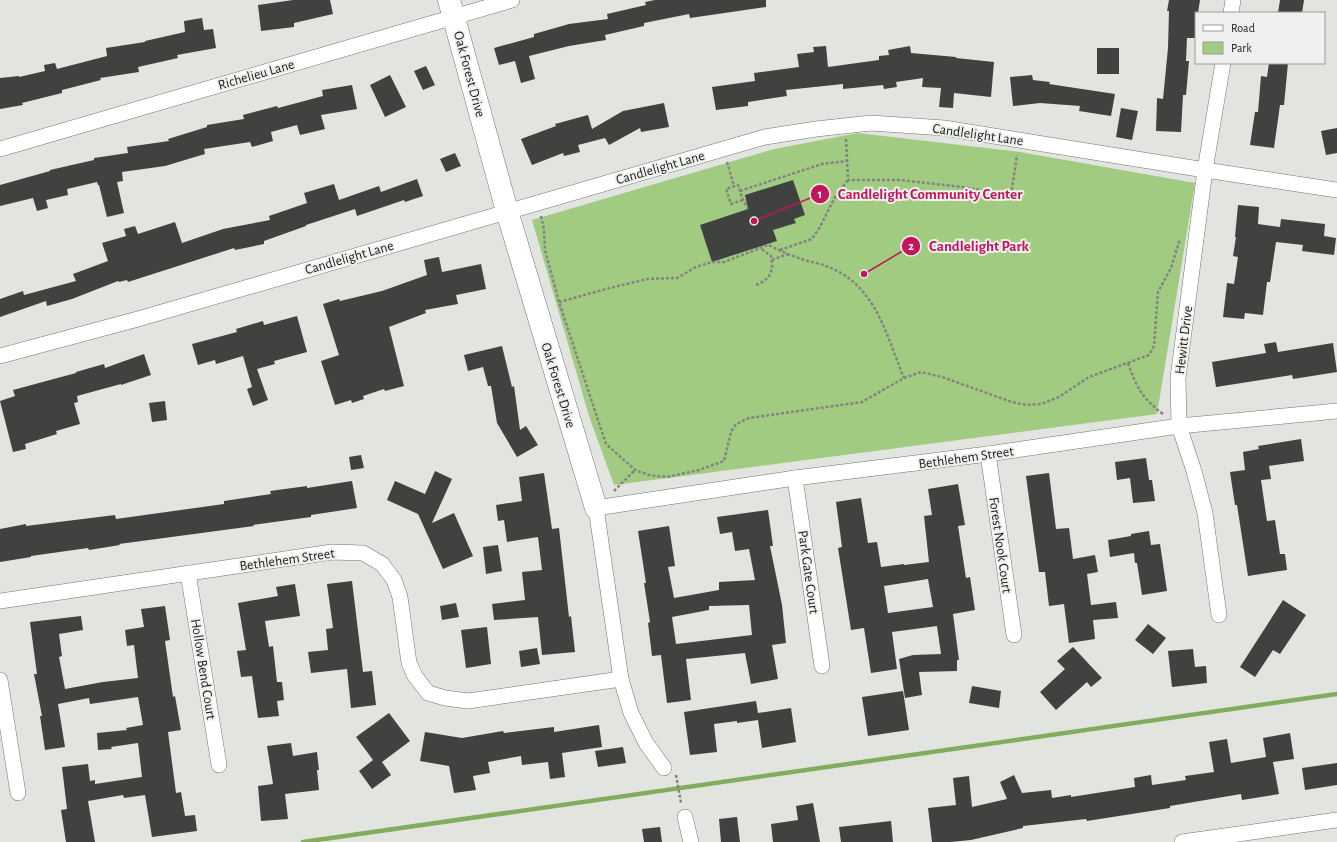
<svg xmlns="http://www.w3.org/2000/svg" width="1337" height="842" viewBox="0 0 1337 842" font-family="'Alegreya Sans',sans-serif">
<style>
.green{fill:#a2cb82}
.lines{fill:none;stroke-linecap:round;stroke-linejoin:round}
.stream{stroke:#81ad5c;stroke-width:4.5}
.building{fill:#40423f;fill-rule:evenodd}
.street-casing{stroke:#727471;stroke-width:16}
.secondary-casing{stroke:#727471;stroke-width:23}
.path{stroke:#838482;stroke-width:2.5;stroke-dasharray:3 2;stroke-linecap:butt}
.street{stroke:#fff;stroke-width:15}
.secondary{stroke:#fff;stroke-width:22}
.labels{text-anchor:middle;stroke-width:4;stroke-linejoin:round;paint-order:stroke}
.street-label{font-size:14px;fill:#1a1a19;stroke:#eff1ee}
.leader{fill:none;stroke:#c2185b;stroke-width:1.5}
.callout-dot{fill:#c2185b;stroke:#eff1ee;stroke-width:1.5}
.mark-label{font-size:12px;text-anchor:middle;font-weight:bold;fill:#fff}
.callout-label{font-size:15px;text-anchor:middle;font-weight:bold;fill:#c2185b;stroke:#eff1ee;stroke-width:4;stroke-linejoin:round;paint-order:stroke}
</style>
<rect width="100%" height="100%" fill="#e2e4e0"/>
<path class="green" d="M858 133 1020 152 1195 183 1157 414 614 485 589 416 532 220 774 149Z"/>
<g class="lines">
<path class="stream" d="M303 842 1337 694"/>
</g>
<g class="building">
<path d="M293 0H330L333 14 294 23V27L261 31 258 5Z"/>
<path d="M655 0H766V7L690 18 689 14 644 23V26L605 35 606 40 569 46 529 56 535 79 521 83 515 61 499 65 494 48 534 37V34L569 24 608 19 607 14 646 5 645 2Z"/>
<path d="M1169 0H1200L1198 13H1196V38H1187L1186 61H1189L1186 95H1183L1181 132 1156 131 1157 98 1163 99 1168 48 1169 11H1167Z"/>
<path d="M1280 0H1304L1302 13H1278Z"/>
<path d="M202 18 204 30 213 29 216 48 177 55 178 58 138 67 139 72 100 78 101 80 62 90V93L22 103 23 105 0 109V78L19 76V77L45 71 44 65 55 63 57 69 107 56 106 48 145 42V41L185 32 184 21Z"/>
<path d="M826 46 828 67 879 60V56L889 55 888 50 910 46 911 53 956 57V58L994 62 991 97 954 93 953 108 939 107 941 88 922 87 923 78 896 82 897 87 884 89 883 85 843 89V84L786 90 787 96 748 102V106L716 110 712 87 755 81 754 73 799 67 797 54 814 52 813 47Z"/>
<rect x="1097" y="48" width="22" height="26"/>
<path d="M1269 63H1288L1284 105H1280L1274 148 1250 145 1255 112H1258L1261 76 1267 77Z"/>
<path d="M426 66 435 85 423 90 414 71Z"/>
<path d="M390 75 406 107 385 117 370 85Z"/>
<path d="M1032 75 1033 80 1050 82 1049 84 1115 94 1111 116 1079 111 1080 106 1040 103 1013 106 1010 77Z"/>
<path d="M352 85 357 109 321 115 325 129 300 135 297 125 271 132 273 141 252 147 250 142 204 149 205 154 165 166 122 172 123 181 117 182 124 213 107 217 99 185H98L97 182 67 189 68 195 46 200 48 208 37 211 33 198 0 206V185L50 171V170L94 160V158L128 153 127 147 169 141 168 139 207 127V125L244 119 243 115 277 106 278 108 323 96 322 90Z"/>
<path d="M664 103 669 127 641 132 640 128 609 145 605 138 578 145 580 152 564 156 563 153 532 165 521 139 556 126 555 124 588 115 592 129 623 111Z"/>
<path d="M1121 108 1138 111 1132 140 1116 137Z"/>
<path d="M1337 128V153L1326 155 1321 131Z"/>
<path d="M455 153 461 166 446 172 440 159Z"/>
<path d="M417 179 423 196 405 202 404 200 357 216 355 209 306 225V226L264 241V244L235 250 234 248 128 282 127 280 119 282 118 281 72 299 47 306 46 301 0 317V299L23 291 24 295 76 281 73 274 108 261 102 243 126 236 124 229 135 226 138 234 175 222 182 243 223 229 270 220 269 216 307 203 304 193 334 184 339 200 379 186 381 192Z"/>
<path d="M793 180 805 215 794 219 796 223 773 230 777 241 712 262 700 225 748 209 745 195Z"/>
<path d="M1238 205 1259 207 1258 224 1280 227 1281 219 1325 224 1324 236 1336 238 1334 255 1302 251 1303 245 1276 242 1270 282H1267L1263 315 1245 313 1244 319 1223 317 1227 283 1234 284 1238 257 1233 256 1236 237H1235Z"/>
<path d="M439 257 442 272 481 264 486 289 456 295 458 304 425 310 426 313 389 327 404 386 385 391 384 389 363 396 364 399 352 403 351 400 335 405 321 361 339 355 323 304 339 299 340 301 382 291 427 275 424 260Z"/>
<path d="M297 316 307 352 274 361 275 364 257 369 268 400 253 406 247 389 252 387 243 356 216 364 215 360 198 365 192 344 237 332 236 329 263 321 264 325Z"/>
<path d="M1276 342 1278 352 1333 343 1337 372 1293 379 1292 375 1216 387 1212 362 1266 353 1264 344Z"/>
<path d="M502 346 512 387 514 386 520 430 526 426 538 445 517 457 497 423 491 386H488L483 367 468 371 464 355Z"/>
<path d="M144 354 151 375 121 385V384L77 396 78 402 74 403 80 424 56 431 57 434 25 444 26 449 13 452 0 401 15 396 13 390 76 373V372L104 364 105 368Z"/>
<path d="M165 401 167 420 152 422 149 403Z"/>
<path d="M1301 439 1304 461 1269 466 1271 479 1261 480 1267 521 1275 520 1280 554H1285L1287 570 1248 576 1237 505H1235L1230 472 1245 470 1243 452 1259 449 1258 446Z"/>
<path d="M361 455 364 468 351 470 349 457Z"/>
<path d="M1146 458 1149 480H1152L1155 501 1133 503 1130 478 1117 480 1115 462Z"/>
<path d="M435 471 452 479 432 523 454 513 473 556 443 569 418 514 387 500 395 481 425 494Z"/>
<path d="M544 473 552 529 559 528 569 617 571 616 575 652 542 655 538 617 494 620 492 604 525 600 522 572 542 570 538 537 507 542 504 520 498 521 496 505 522 501 519 477Z"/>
<path d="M1049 473 1056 529 1069 528 1073 559 1095 555 1098 572 1087 574 1091 605 1116 602 1118 618 1093 620 1095 639 1069 643 1064 604 1049 606 1045 572H1039L1026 476Z"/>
<path d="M352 481 357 508 311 515V517L253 525 254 526 119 544 120 545 89 550 88 548 31 556V557L0 562V529L26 524V526L115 515 116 519 224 504V501L271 494 270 491 307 486V488Z"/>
<path d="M958 484 965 525 958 526 966 578 970 577 975 610 953 614 959 660H957V671L919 672 922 695 905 698 899 659 913 655 941 654 937 626 892 632 897 669 871 673 864 628 851 630 838 548 842 547 836 502 861 498 868 543 877 542 881 567 904 564V565L929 562 924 516 932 515 928 489ZM928 579 933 607 888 613 884 586Z"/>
<path d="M768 510 773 546H770L782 605 786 643 772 645 778 679 751 684 745 653 686 659 691 700 667 703 661 655 652 656 648 623 650 622 644 583H646L638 531 669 526 675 566 668 567 674 598 719 590V582L755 580 749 549 735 551 732 532 720 534 717 517ZM749 605 752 635 676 644 672 617 709 610V606Z"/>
<path d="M1149 531 1151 545 1160 544 1167 591 1142 595 1137 563H1135L1134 553 1110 557 1108 540 1131 536V534Z"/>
<path d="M498 545 502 571 486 574 483 547Z"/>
<path d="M352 581 363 672 372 671 376 705 351 708 347 669 311 673 308 652 328 650 326 629 333 628 327 584Z"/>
<path d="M295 584 300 616 265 621 269 647 273 646 277 682H282L284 700 277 701 279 716 258 718 252 676 241 677 237 651 246 650 238 603 278 596 276 587Z"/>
<path d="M1283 600 1306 615 1280 654 1273 650 1255 677 1240 667Z"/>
<path d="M456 603 459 617 442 620 440 606Z"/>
<path d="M165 606 170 640 165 641 173 697 175 696 181 730 168 732 176 793 181 792 185 816 195 815 197 831 152 837 145 795 124 798 123 795 88 801 95 842H66L61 810 67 809 62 767 88 764 90 781 95 780V784L142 777 138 743 111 747 112 749 98 750 97 733 127 730 126 728 143 725 138 697 90 704 89 698 58 704 65 747 45 750 40 716H42L34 674H37L30 622 81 616 83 630 59 634 62 656 59 657 65 689 103 682 138 678 134 645 127 646 125 630 144 627 141 609Z"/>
<path d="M1148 624 1166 638 1153 654 1135 640Z"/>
<path d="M487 627 491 664 466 668 461 630Z"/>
<path d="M1073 647 1102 678 1091 687 1087 682 1056 710 1040 692 1065 669 1057 661Z"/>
<path d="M537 648 540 664 521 667 519 651Z"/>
<path d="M1193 649 1195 667 1206 666 1207 683 1172 687 1168 651Z"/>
<path d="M972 686 1001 691 999 708 969 703Z"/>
<path d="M903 691 909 730 868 736 862 697Z"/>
<path d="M756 701 758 713 791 708 796 742 762 748 758 720 737 723V721L714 724 717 752 690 755 684 712Z"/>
<path d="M389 713 410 741 382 762 391 775 372 789 359 771 373 760 356 737Z"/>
<path d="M599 725 602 747 562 753 565 777 550 779 548 762 522 765 521 756 488 762 490 773 473 776 476 790 454 793 449 766 420 761 425 732 462 738 503 731 504 733 554 727V732Z"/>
<path d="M1290 733 1294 759 1273 762 1279 794 1242 800 1241 794 1170 806V808L1087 821 1086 819 1023 826V828L971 840 950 842H932L928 808 956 805 953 778 969 776 972 807 1007 799 1000 782 1014 775 1022 793 1051 790 1052 798 1071 795V797L1135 787 1134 778 1151 775 1152 785 1186 780 1185 776 1214 772 1209 742 1227 739 1231 763 1266 757 1263 738Z"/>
<path d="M291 743 293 756 317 752 319 770H317L319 790 285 794 288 819 261 821 258 786 273 784 267 746Z"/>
<path d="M623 747 626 763 598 767 595 751Z"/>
<path d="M1337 763V785L1305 790 1302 768Z"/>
<path d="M813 803 820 842H773L771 824 798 820 796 806Z"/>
<path d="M737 817 740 842H721L719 819Z"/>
<path d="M891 821 893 842H841L839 827Z"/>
<path d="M660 827 662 842H644L642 829Z"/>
</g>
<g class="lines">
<defs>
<g id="street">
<path d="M1231 13 1233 0"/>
<path d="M0 149 512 0"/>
<path d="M0 356 138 319 765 137 816 129 871 123 944 128 1205 170 1337 190"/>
<path d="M988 454 1014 635"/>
<path d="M795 478 822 666"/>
<path d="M188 573 219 765"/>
<path d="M0 601 332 552 363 553 382 564 394 580 400 597 409 663 415 676 428 693 445 698 468 701 621 679"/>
<path d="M1219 615 1205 513 1194 471 1179 426 1178 378 1205 170 1223 63"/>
<path d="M0 680 18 793"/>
<path d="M664 768 646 743 631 713 621 679 596 508 795 478 988 454 1179 426 1337 411"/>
<path d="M685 817 691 842"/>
<path d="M1182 842 1337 820"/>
</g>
<path id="secondary" d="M449 0 507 211 596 508"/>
</defs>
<use href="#street" class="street-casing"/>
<use href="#secondary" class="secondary-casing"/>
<g class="path">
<path d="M846 139 848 180H900L962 187 1011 195 1017 155"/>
<path d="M727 162 734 186"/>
<path d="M740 191 822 164 847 161"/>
<path d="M743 200 731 204 726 189 738 185 743 200 748 209"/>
<path d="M541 216 544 230 545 250 559 302 606 444 635 470 649 475 667 477 699 470 724 461 731 432 736 424 749 418 862 402 904 378 921 372 942 377 1012 402 1027 405 1041 404 1059 397 1089 377 1149 355 1154 346 1158 292 1171 268 1180 239"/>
<path d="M780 250 812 239 820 227 835 197 848 180"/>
<path d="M772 260 788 254"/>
<path d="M756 285C771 279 774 271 771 256L760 248"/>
<path d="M559 302 610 288 647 279 677 278 696 267 712 262H724L768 245C779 250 791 256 802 259 810 262 819 263 826 266 876 284 886 335 904 378"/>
<path d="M1128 363C1137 388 1141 397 1163 414"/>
<path d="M614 491 635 470"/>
<path d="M676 775 681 803"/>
</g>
<use href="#street" class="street"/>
<use href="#secondary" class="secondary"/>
</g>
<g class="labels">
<g class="street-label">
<text transform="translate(256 74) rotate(-16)" y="5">Richelieu Lane</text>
<text transform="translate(470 74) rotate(75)" y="5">Oak Forest Drive</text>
<text transform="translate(978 134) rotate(8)" y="5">Candlelight Lane</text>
<text transform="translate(660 167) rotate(-16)" y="5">Candlelight Lane</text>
<text transform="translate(349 257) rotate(-16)" y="5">Candlelight Lane</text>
<text transform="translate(1183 340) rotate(-83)" y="5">Hewitt Drive</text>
<text transform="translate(559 385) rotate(73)" y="5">Oak Forest Drive</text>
<text transform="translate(966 457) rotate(-8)" y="5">Bethlehem Street</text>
<text transform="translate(1001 545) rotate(82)" y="5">Forest Nook Court</text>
<text transform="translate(287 559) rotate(-8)" y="5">Bethlehem Street</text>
<text transform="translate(809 572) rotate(82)" y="5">Park Gate Court</text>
<text transform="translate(204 669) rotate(81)" y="5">Hollow Bend Court</text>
</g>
</g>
<path class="leader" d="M754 221L820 194M864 274L911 246"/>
<g class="callout-dot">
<circle cx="754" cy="221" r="4"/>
<circle cx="864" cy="274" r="4"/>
<circle cx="820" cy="194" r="10"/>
<circle cx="911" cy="246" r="10"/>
</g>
<g class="mark-label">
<text x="820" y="198">1</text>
<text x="911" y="250">2</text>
</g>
<g class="callout-label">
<text x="930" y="199">Candlelight Community Center</text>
<text x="979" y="251">Candlelight Park</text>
</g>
<rect x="1195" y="12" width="130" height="52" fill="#eff1ee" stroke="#9a9b99"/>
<rect x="1203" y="25" width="20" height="6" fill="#ffffff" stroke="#9a9b99"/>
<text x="1231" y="32" font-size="12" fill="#1a1a19">Road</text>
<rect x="1203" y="42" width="20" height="12" fill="#a2cb82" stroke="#9a9b99"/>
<text x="1231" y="52" font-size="12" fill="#1a1a19">Park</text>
</svg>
